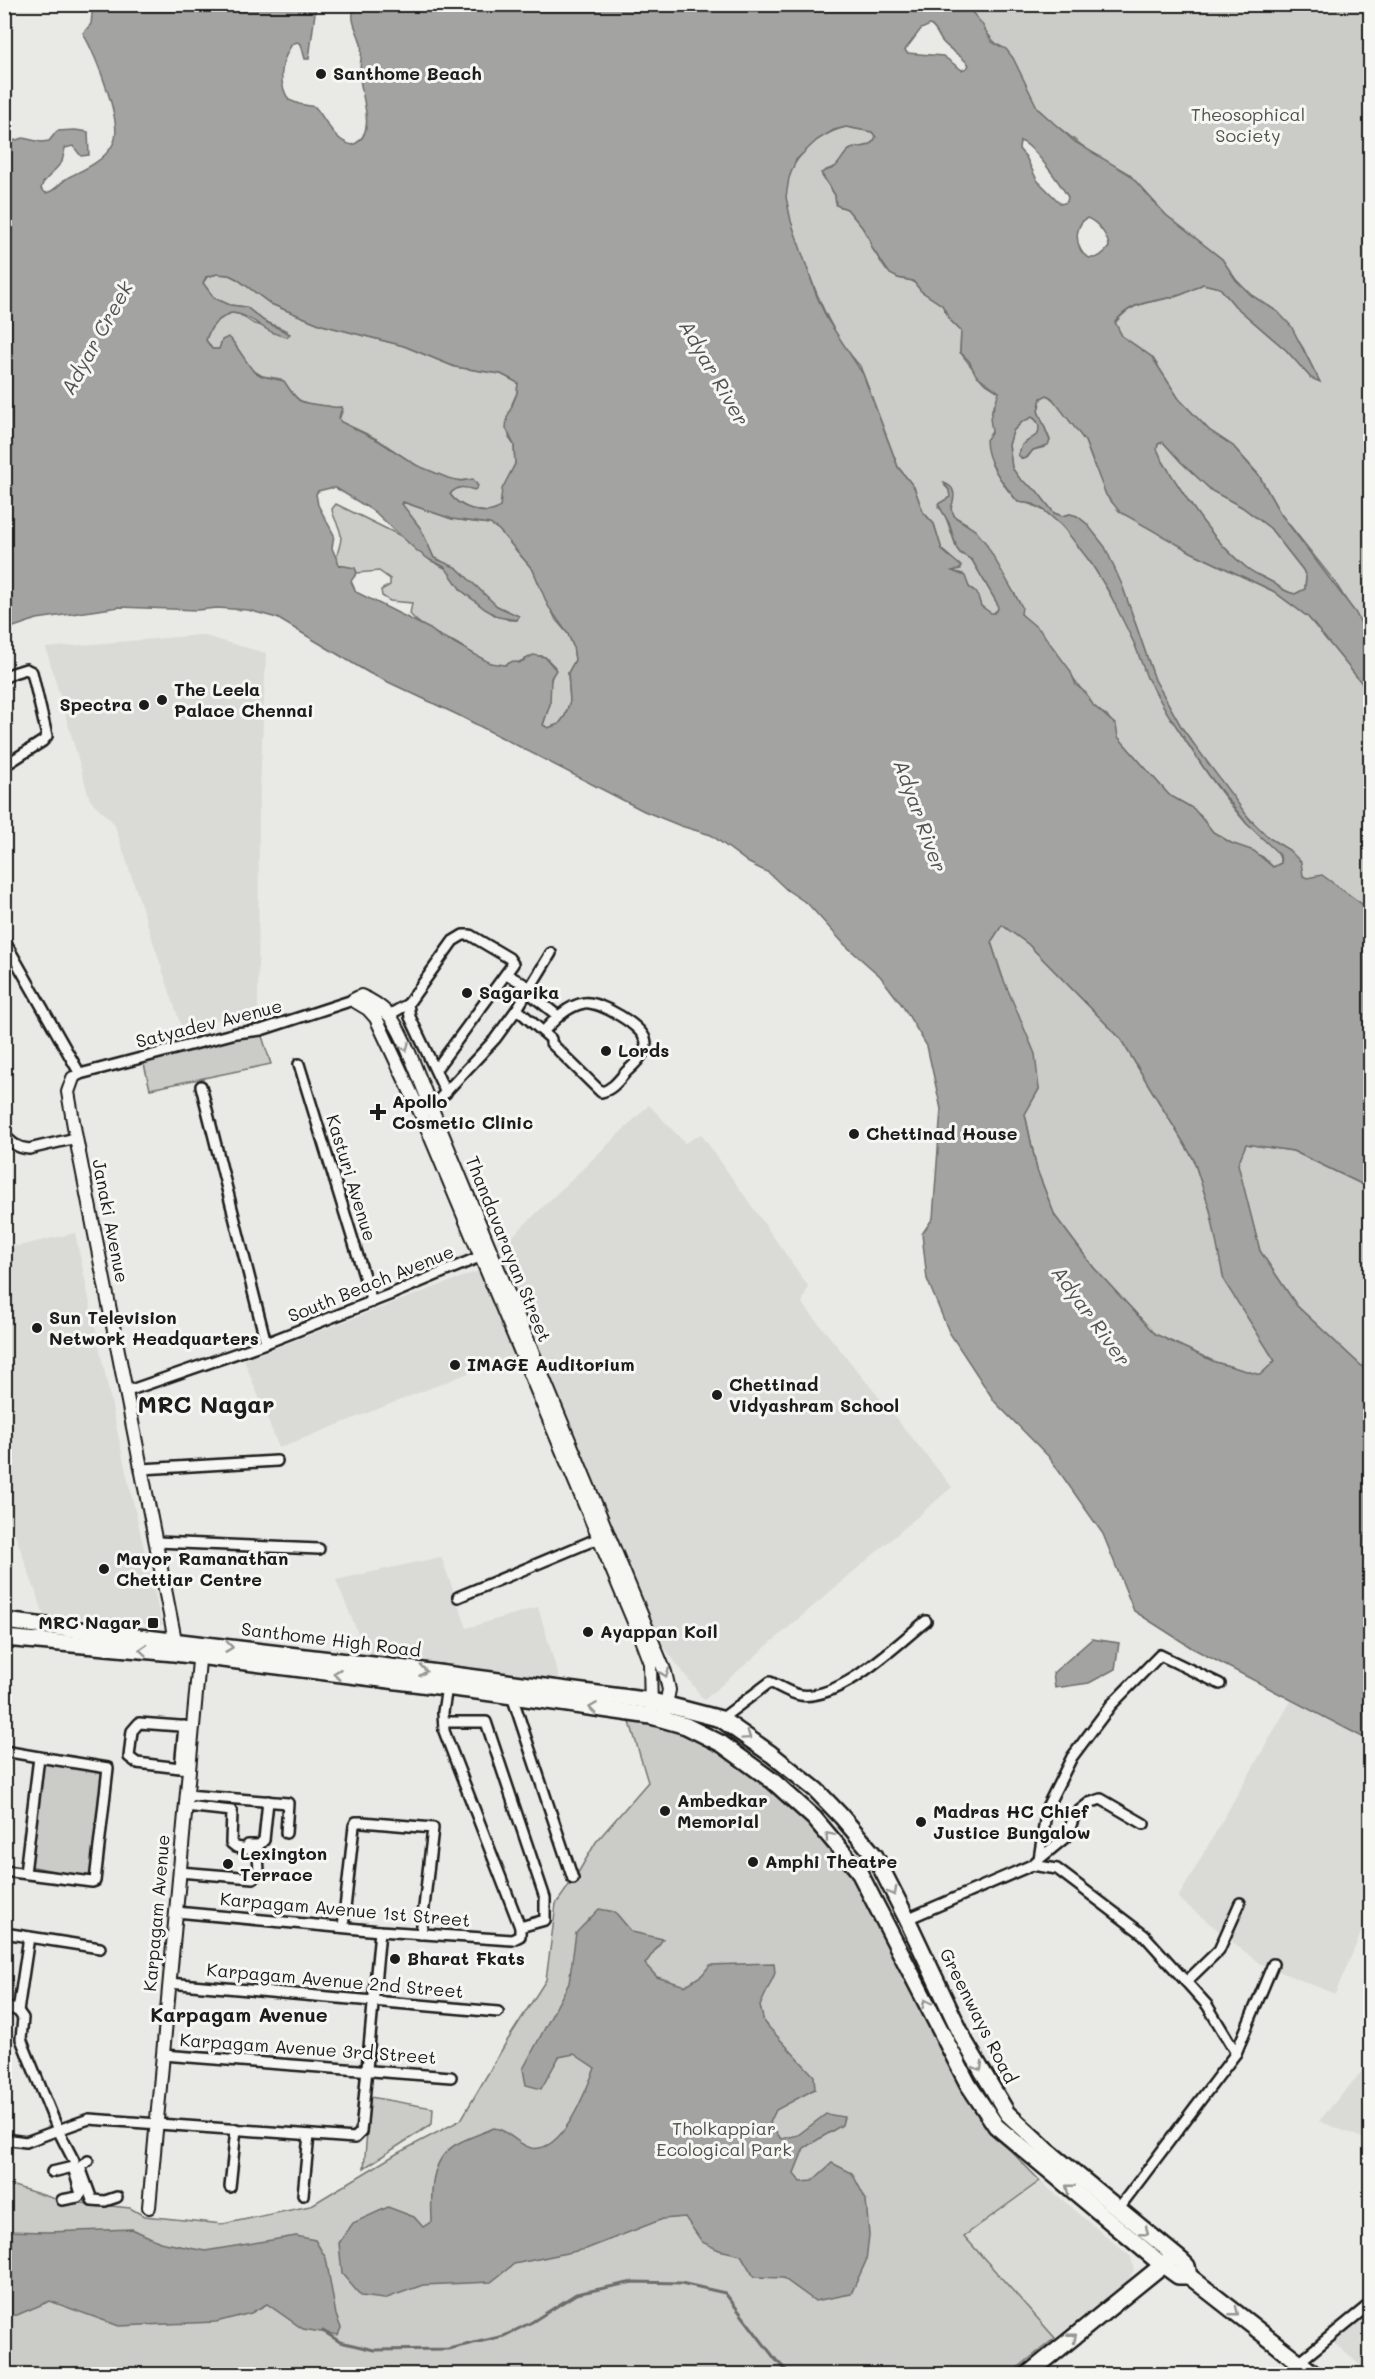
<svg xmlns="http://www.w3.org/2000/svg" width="1375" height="2379" viewBox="0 0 1375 2379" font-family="Mali,sans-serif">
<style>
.built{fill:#dadad6}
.green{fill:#cbcbc7;stroke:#747472;stroke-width:1.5}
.water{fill:#a3a3a1;stroke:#6d6d6c;stroke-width:1.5;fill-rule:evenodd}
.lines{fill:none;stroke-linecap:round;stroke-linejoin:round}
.stream{stroke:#6d6d6c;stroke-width:3}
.minor-casing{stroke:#1c1c1c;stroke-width:14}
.tertiary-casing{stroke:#1c1c1c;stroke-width:16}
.primary-casing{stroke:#1c1c1c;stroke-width:20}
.minor{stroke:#f6f6f2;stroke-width:9}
.tertiary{stroke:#f6f6f2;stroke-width:12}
.primary{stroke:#f6f6f2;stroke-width:15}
.oneway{stroke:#949492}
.poi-dot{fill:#1c1c1c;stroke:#f6f6f2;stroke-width:2}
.labels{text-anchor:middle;stroke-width:6;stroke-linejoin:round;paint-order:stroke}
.poi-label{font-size:18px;font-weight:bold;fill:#1c1c1c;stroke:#f6f6f2;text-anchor:start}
.park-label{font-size:18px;fill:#51514f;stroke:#f6f6f2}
.street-label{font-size:18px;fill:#1c1c1c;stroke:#f6f6f2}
.water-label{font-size:20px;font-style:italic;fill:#525251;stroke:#f6f6f2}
.neighbourhood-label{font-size:20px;font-weight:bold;fill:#1c1c1c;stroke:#f6f6f2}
.district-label{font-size:24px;font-weight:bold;fill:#1c1c1c;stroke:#f6f6f2}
</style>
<rect width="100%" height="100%" fill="#e9e9e5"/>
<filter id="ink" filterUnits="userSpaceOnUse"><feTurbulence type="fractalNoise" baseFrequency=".0167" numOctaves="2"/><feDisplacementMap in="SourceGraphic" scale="12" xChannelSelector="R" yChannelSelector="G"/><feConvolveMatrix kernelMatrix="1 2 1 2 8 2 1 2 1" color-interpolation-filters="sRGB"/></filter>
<g filter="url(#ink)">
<g class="built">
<path d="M201 635 266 653 259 813 258 1009 182 1029 114 823 90 800 46 648Z"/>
<path d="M649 1105 685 1143 701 1134 808 1286 802 1303 952 1487 704 1700 658 1639 497 1251Z"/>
<path d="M75 1233 126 1472 162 1625 44 1615 5 1506V1249Z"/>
<path d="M478 1271 514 1355 279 1448 244 1360Z"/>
<path d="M441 1557 467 1628 538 1607 559 1678 369 1660 336 1580Z"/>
<path d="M1291 1701 1370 1741V1938L1361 1933 1335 1994 1259 1963 1178 1898Z"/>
<path d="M1370 2062V2141L1319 2121Z"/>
<path d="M1040 2181 1131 2257 1134 2270 1127 2282 1055 2338 964 2235Z"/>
<path d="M1370 2312V2374L1333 2342Z"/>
</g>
<g class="green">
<path d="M966 5H1370V640L1335 582 1280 513 1259 475 1233 446 1209 430 1179 399 1152 357 1122 336 1115 323C1133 300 1152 303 1178 296 1186 294 1195 288 1203 284L1220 288 1235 306 1286 350 1311 378 1319 381 1303 348 1278 312 1251 295 1236 280 1222 259 1166 215 1129 174 1093 154 1053 123 1038 109 998 45C991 41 973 13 966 5Z"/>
<path d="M846 127 872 132 876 137C870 149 858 147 848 151L837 166 826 170 822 176 835 195 836 205 847 209 862 227 870 240 872 248 886 270 898 278 913 281 921 291 942 305 951 321 961 331 960 352 983 382 999 392 998 400 992 409V432L990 436 992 465 1007 489 1018 502C1066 502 1118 606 1135 645 1141 659 1145 674 1153 687 1180 734 1210 782 1246 823 1258 835 1279 846 1281 863L1273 867 1263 857 1231 843 1213 832 1201 816 1187 805 1169 795 1118 737 1116 730 1107 715 1100 712 1092 705 1040 630 1029 623 1021 614 1016 596 966 523 955 517 951 509V488L944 485 949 490 950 497 938 507 944 512 957 549 960 553 972 560 997 603 998 609 994 613 991 614 981 606 975 591 969 587 963 574 952 571 951 558 942 550 934 524 923 512 914 487 898 467 860 366C833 337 819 301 806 265 798 244 788 221 786 199 784 163 814 135 846 127Z"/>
<path d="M217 274 229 275 237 279 271 304 322 325 404 346 455 367 501 374 518 383 517 393 512 404 509 438 514 445 515 464 506 483 500 507C487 518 458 507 450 494 456 487 465 484 472 489L465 480C438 485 401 455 380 441 368 434 354 428 341 422L339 420 343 409 341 407C335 409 332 407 326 406 299 404 297 401 281 379L262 376 251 369 234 343 221 342 220 349H212L206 340C210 326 218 319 231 313L239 314 254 324 288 331 264 321 246 307 230 305 214 298 203 283 207 277Z"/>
<path d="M1047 395 1058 404 1085 441 1095 468 1191 552 1273 591 1308 617 1370 693V910L1355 900 1303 877 1301 867 1289 850 1269 838 1239 808 1182 728 1155 680 1122 585 1087 524 1077 516 1070 514 1062 516 1054 513 1037 491 1020 479 1012 468 1009 445 1013 431 1022 422 1032 417C1039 422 1040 426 1038 434L1022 445 1021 458H1027L1033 450 1045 447 1050 440 1038 411 1041 398Z"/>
<path d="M1163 442 1181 462 1212 491 1242 507 1270 528 1303 570 1306 577 1305 589 1295 594C1286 592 1282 589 1275 584 1266 578 1256 575 1247 568 1211 540 1186 498 1162 460L1157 449 1158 444Z"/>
<path d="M403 502 452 519 490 524 499 530 533 570 556 620 568 634 573 646 575 660 568 673 570 701 565 716 559 724 548 728 543 725 550 704V683L555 667 545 657C530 652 521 665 506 665 485 666 470 650 452 641 436 634 422 628 410 614L412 603 390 601 382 596 381 590 390 585V579L379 571 357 573 356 571 339 565C334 553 341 548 341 537 341 527 333 519 332 509L336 504 401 536 430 560 450 571 461 590 485 609 509 620H517L518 616 497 606 440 560 434 558 421 529 402 506Z"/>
<path d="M1002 925 1028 944 1120 1038 1193 1158 1210 1210 1261 1338 1275 1361 1260 1375 1215 1362 1155 1334 1094 1268 1055 1216 1037 1170 1025 1114 1039 1089 991 942Z"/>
<path d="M260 1030 271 1064 150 1089 143 1060Z"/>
<path d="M1246 1144 1293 1151 1370 1188V1374L1297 1306 1260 1251 1237 1164Z"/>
<path d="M629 1719 678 1730 725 1756 766 1782 813 1825 854 1878 979 2118 1040 2181 964 2236 1055 2338 1010 2374H380L245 2372 131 2374 125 2372 99 2374H5L4 2183 62 2201 130 2208 144 2216 154 2217 223 2224 310 2206 398 2153 461 2120 507 2041 546 1980 556 1904 579 1871 596 1842 648 1782Z"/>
<path d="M41 1759 108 1772 95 1880 25 1865Z"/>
<path d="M370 2097 433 2108 432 2124 364 2168Z"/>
</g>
<g class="water">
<path d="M966 5 982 24 992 42 1006 49 1013 58 1038 109 1075 142 1129 174 1166 215 1222 259 1236 280 1251 295 1278 312 1291 326 1320 382 1311 378 1286 350 1235 306 1220 288 1203 284C1195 288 1186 294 1176 296 1151 303 1133 300 1115 322L1122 336 1152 357 1179 399 1209 430 1233 446 1259 476 1280 513 1355 612 1370 640V693L1308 617 1273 591 1191 552 1120 512 1106 495 1085 441 1052 398 1047 395 1041 398 1038 411 1050 441 1048 445 1033 450 1027 457 1023 459 1018 455 1022 445 1038 434C1040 426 1039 421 1032 417L1022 422 1013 431 1009 445 1012 468 1020 479 1037 491 1054 513 1062 516 1070 514 1077 516 1087 524 1105 547 1122 585 1155 680 1182 728 1251 821 1269 838 1289 850 1301 862 1303 876 1307 878 1322 875 1370 910V1188L1293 1151 1246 1144 1238 1164 1260 1251 1297 1306 1370 1374V1741L1192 1648 1134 1611 1103 1534 1049 1457 995 1402 949 1332 927 1279 922 1234 933 1218 941 1109 927 1046 902 1005 880 976 845 945 808 904 787 890 769 873 749 863 711 835 681 826 644 811 458 715 369 673 277 618 248 610 217 608 197 610 119 607 37 619 5 630 4 252 12 232 5 224V143L23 138 41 142 49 141 57 131 75 130 88 132 89 155 81 156 73 146 65 148 62 162 43 183 41 189 46 193C56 191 60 182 69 177 85 169 104 161 113 144 125 124 94 53 83 33L91 24 93 5H316L309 59H305L301 44 297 42 292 44C281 61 277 82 289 100L299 104 315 107C326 119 334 142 353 145 378 133 361 98 360 77 359 66 363 55 361 44 357 27 350 25 354 5ZM930 25C937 29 937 35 942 41 949 50 961 55 969 65L967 68 962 70 943 56 907 53 905 50 921 29ZM846 127 872 132 876 137C870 150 861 145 851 149 844 152 841 162 835 167 831 170 826 170 821 173L835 195 836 205 847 209 862 227 870 240 872 248 890 274 898 278 913 281 921 291 942 305 951 321 961 331 960 352 969 361 976 375 999 392 990 418 992 432 986 440C986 463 1004 485 1018 502L1033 504 1044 510 1063 527 1091 563 1109 592 1135 645 1147 678 1168 714 1208 774 1247 824 1280 855 1281 863 1273 867 1254 851 1231 843 1213 832 1194 809 1169 795 1118 737 1116 725 1093 705 1086 693 1076 685 1070 670 1040 630 1021 614 1022 607 985 542 975 530 955 517 951 509C954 499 958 488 944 483L949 490 950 497 938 504 949 523 957 549 960 553 972 560 997 603 998 609 994 613H991L981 606 977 593 969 587 965 576 952 571 961 569V566L942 550 934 524 923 512 914 487 898 467 863 374 827 319 816 294 791 221 786 197 789 178 796 160 817 140 834 130ZM1020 141C1032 143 1061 185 1068 197L1067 202 1061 204 1037 180 1026 157 1019 149ZM1087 218C1098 222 1108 236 1109 247 1084 280 1065 230 1087 218ZM217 274 229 275 237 279 271 304 322 325 404 346 455 367 501 374 518 383 517 393 507 418 506 428 514 445 515 464 502 489 500 507C487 518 458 507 450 494 458 485 465 487 475 490L478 486 473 479 461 481 448 478 416 465 379 441 341 422 339 418 342 407C336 408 333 407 328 406 299 402 300 406 284 381L262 376 253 371 231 339 228 337 222 340 219 349H212L206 340C210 326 218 319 231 313 250 313 267 335 287 337L290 334 264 321 246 307 230 305 214 298 203 283 206 277ZM1163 442 1181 462 1212 491 1242 507 1270 528 1303 570 1306 577 1305 589 1295 594C1286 592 1282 589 1275 584 1266 578 1256 575 1247 568 1211 540 1186 498 1162 460L1157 449 1158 444ZM330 488H336L375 512 416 550 430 560 445 567 461 590 485 609 498 617 517 620 519 616 497 606 457 568 434 558 421 529 402 504 403 502 452 519 490 524 499 530 533 570 548 606 568 634 573 646 575 660 568 673 570 701 565 716 559 724 548 728 543 725 550 704 551 678 556 670 545 657 533 655 519 663 513 661 505 665 490 663 451 641 443 639 430 629 356 592 351 581 357 573 355 568 339 565 332 548 334 535 318 505 316 494 318 491ZM1002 925 1028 944 1120 1038 1193 1158 1210 1210 1224 1281 1275 1361 1260 1375 1215 1362 1155 1334 1094 1268 1055 1216 1037 1170 1025 1114 1039 1089 1035 1054 1002 976 991 942Z"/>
<path d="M1092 1639 1119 1643 1115 1669 1089 1683 1055 1688 1053 1673Z"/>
<path d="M599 1909 615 1912 632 1932 663 1939 645 1964 657 1977 685 1986 702 1975 710 1965 774 1963 775 1973 760 2006 764 2022 814 2076 815 2089 776 2110 770 2123 781 2139 798 2135 826 2114 844 2117 842 2125 804 2148 794 2173 800 2182 812 2181 832 2163 852 2173 866 2200 869 2235 866 2261 851 2294 815 2301 783 2278 754 2277 741 2255 719 2250 702 2242 685 2217 663 2219 586 2249 514 2264 491 2282 423 2285 384 2299 361 2296 342 2274 339 2243 353 2223 388 2207 414 2217 423 2227 432 2221C431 2195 429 2161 455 2145 466 2138 481 2134 494 2128 507 2129 516 2144 531 2148 563 2154 585 2092 595 2068L574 2054 559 2057 541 2089 526 2085 523 2069 569 1983 576 1933Z"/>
<path d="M132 2229 160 2242 205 2251 296 2236 315 2240 326 2258 336 2315 341 2328 338 2335 303 2329 267 2304 251 2313 216 2322 119 2326 50 2301 17 2315 5 2316V2231L48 2232Z"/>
</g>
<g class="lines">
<path class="stream" d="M323 2331 340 2342 374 2350 448 2349 504 2336 532 2322 576 2294 633 2282 681 2283 725 2293 776 2360 790 2374"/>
<defs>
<g id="minor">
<path d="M4 678 13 673 26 669 32 672 47 736 43 741 4 766"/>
<path d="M4 940 80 1074"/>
<path d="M506 974 531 988"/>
<path d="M528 992 558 1016"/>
<path d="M517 1009 551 1039V1043L601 1092C612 1090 619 1080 626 1072 634 1065 646 1054 646 1043 646 1027 598 1000 584 1003 567 1006 554 1020 543 1032"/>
<path d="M389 1015 408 1004"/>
<path d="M299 1064 372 1302"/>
<path d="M436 1069 513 964 509 958 470 935H463L453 941 408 1004 410 1017 446 1093"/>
<path d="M73 1078 80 1074 236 1033 261 1030 353 1000"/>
<path d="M201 1086 266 1343"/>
<path d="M429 1110 495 1039 517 1009 551 953"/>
<path d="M4 1135C12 1143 17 1148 29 1149L76 1138"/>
<path d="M125 1392 266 1343 389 1295 484 1255"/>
<path d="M142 1469 277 1461"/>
<path d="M157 1542 319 1549"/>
<path d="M458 1597 599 1538"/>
<path d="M512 1696 573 1879"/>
<path d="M721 1719 770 1682C779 1686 791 1694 800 1695 840 1701 896 1645 926 1621"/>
<path d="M444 1722H486L545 1898V1920L520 1927"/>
<path d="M4 1751 39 1757"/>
<path d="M180 1768 184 1726"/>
<path d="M189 1769 137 1763 129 1757 132 1731 139 1723 193 1727"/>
<path d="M186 1795 288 1803 286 1833"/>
<path d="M248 1845H259L264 1840 268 1801"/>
<path d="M1039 1859 1047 1807 1072 1757 1111 1705 1160 1655 1220 1684"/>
<path d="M1032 1865 1057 1869 1144 1935 1207 2005 1236 2053"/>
<path d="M4 1871 92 1882 95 1881 108 1768 39 1757 25 1873"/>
<path d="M179 1872 253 1878 259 1873 258 1851 236 1847 231 1843 232 1811 185 1806"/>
<path d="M176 1912 380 1931 512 1940 520 1936V1927L444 1731 443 1712 447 1687"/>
<path d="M907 1919 1032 1865 1067 1836 1075 1814 1089 1803 1101 1799 1144 1824"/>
<path d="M343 1927 354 1826 356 1822H362L433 1828 421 1934"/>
<path d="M4 1933 100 1948"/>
<path d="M1186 1982 1219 1950 1240 1903"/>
<path d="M169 1983 498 2012"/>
<path d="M4 2006 18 2011 23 2018 21 2039 58 2130 89 2119 355 2138 361 2132 380 1931"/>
<path d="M18 2011 29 1937"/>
<path d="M163 2055 451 2077"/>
<path d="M4 2139 26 2142 58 2130 74 2161"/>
<path d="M88 2161 80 2167 92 2200 105 2201 117 2197"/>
<path d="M52 2172 73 2167 81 2194 78 2197 62 2200"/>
<path d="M230 2187 236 2129"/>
<path d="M303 2195 309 2135"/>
<path d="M1118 2209 1236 2053 1273 1964"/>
<path d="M1299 2362 1370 2304"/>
</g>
<g id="tertiary">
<path d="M73 1078 68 1092 76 1138 175 1640 174 1648"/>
<path d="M651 1709 650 1663 639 1634 421 1114 376 1018 368 1009 353 1000 361 996C371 1000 380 1006 388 1014 403 1030 422 1087 432 1109L665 1672 669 1690 663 1719"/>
<path d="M149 2207 200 1650"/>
</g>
<g id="primary">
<path d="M4 1621 415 1670 652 1701 721 1719 771 1754 816 1790 841 1816 875 1856 907 1919 965 2042 1007 2113 1048 2151 1182 2261 1187 2266 1189 2276 1314 2374"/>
<path d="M4 1638 174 1653 477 1691 651 1716 686 1726 722 1744 774 1782 814 1818 858 1870 968 2084 996 2126 1160 2263 1178 2276H1189"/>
<path d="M1028 2374 1170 2259"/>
</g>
</defs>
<use href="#minor" class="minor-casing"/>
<use href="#tertiary" class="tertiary-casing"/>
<use href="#primary" class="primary-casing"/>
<use href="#minor" class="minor"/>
<use href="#tertiary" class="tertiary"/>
<use href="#primary" class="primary"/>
</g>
<defs><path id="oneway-chevron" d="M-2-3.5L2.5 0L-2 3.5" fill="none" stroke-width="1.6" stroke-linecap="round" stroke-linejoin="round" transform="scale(1.5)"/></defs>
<g class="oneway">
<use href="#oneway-chevron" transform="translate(405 1047) rotate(67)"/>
<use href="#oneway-chevron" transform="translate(229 1647) rotate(7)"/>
<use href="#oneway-chevron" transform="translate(143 1650) rotate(-175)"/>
<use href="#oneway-chevron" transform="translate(423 1671) rotate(7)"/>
<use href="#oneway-chevron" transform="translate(665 1673) rotate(70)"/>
<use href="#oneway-chevron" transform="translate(337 1674) rotate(-173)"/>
<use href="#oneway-chevron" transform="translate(593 1708) rotate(-172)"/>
<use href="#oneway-chevron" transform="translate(747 1736) rotate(35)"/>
<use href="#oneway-chevron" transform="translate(829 1836) rotate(-131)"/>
<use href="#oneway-chevron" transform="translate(893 1892) rotate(62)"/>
<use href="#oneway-chevron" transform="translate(926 2003) rotate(-117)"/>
<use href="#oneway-chevron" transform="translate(979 2067) rotate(60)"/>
<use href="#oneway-chevron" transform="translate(1069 2188) rotate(-141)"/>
<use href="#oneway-chevron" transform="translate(1145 2232) rotate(39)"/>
<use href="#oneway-chevron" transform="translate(1235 2312) rotate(38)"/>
<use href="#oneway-chevron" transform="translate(1073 2337) rotate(-39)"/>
</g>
</g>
<g class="poi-dot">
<circle cx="321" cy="74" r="6"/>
<circle cx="162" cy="700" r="6"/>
<circle cx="144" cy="705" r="6"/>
<circle cx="467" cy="993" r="6"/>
<circle cx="606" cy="1051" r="6"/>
<path d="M375 1103h6v6h6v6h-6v6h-6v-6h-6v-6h6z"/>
<circle cx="854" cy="1134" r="6"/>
<circle cx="37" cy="1328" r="6"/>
<circle cx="455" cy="1365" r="6"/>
<circle cx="717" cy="1395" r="6"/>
<circle cx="104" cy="1569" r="6"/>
<rect x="147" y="1617" width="12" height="12" rx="3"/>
<circle cx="588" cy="1632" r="6"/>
<circle cx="665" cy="1811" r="6"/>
<circle cx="921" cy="1822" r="6"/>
<circle cx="753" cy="1862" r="6"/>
<circle cx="228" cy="1864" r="6"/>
<circle cx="395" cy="1959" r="6"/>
</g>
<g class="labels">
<g class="poi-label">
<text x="333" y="80">Santhome Beach</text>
<text x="174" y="696">The Leela<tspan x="174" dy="21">Palace Chennai</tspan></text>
<text x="132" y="711" text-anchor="end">Spectra</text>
<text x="479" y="999">Sagarika</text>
<text x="618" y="1057">Lords</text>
<text x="392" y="1108">Apollo<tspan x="392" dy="21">Cosmetic Clinic</tspan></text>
<text x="866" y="1140">Chettinad House</text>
<text x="49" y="1324">Sun Television<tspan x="49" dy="21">Network Headquarters</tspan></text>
<text x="467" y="1371">IMAGE Auditorium</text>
<text x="729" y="1391">Chettinad<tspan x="729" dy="21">Vidyashram School</tspan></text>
<text x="116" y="1565">Mayor Ramanathan<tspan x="116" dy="21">Chettiar Centre</tspan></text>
<text x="141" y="1629" text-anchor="end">MRC Nagar</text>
<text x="600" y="1638">Ayappan Koil</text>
<text x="677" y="1807">Ambedkar<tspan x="677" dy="21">Memorial</tspan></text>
<text x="933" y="1818">Madras HC Chief<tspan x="933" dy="21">Justice Bungalow</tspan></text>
<text x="240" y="1860">Lexington<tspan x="240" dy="21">Terrace</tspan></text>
<text x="765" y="1868">Amphi Theatre</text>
<text x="407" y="1965">Bharat Fkats</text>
</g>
<g class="park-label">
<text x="1248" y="121">Theosophical<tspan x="1248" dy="21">Society</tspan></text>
<text x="724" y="2135">Tholkappiar<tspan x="724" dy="21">Ecological Park</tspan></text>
</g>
<g class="street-label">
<text transform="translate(209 1024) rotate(-14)" y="6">Satyadev Avenue</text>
<text transform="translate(351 1178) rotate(73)" y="6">Kasturi Avenue</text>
<text transform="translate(110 1221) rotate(79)" y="6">Janaki Avenue</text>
<text transform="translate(508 1249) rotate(68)" y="6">Thandavarayan Street</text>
<text transform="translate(371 1284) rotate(-22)" y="6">South Beach Avenue</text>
<text transform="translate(331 1640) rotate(7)" y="6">Santhome High Road</text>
<text transform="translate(345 1910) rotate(5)" y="6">Karpagam Avenue 1st Street</text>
<text transform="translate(157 1913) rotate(-85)" y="6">Karpagam Avenue</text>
<text transform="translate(335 1981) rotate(5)" y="6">Karpagam Avenue 2nd Street</text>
<text transform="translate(978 2016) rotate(63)" y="6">Greenways Road</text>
<text transform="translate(308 2049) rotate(4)" y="6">Karpagam Avenue 3rd Street</text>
</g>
<g class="water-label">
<text transform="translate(97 338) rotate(-61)" y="7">Adyar Creek</text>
<text transform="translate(714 373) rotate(60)" y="7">Adyar River</text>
<text transform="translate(920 816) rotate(70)" y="7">Adyar River</text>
<text transform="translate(1091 1316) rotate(54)" y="7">Adyar River</text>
</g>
<g class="neighbourhood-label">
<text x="239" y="2022">Karpagam Avenue</text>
</g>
<g class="district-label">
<text x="206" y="1413">MRC Nagar</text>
</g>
</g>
<rect width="1375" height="2379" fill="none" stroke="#f6f6f2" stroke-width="24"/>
<rect x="12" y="12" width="1351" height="2355" fill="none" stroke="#1c1c1c" stroke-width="2" filter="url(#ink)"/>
</svg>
